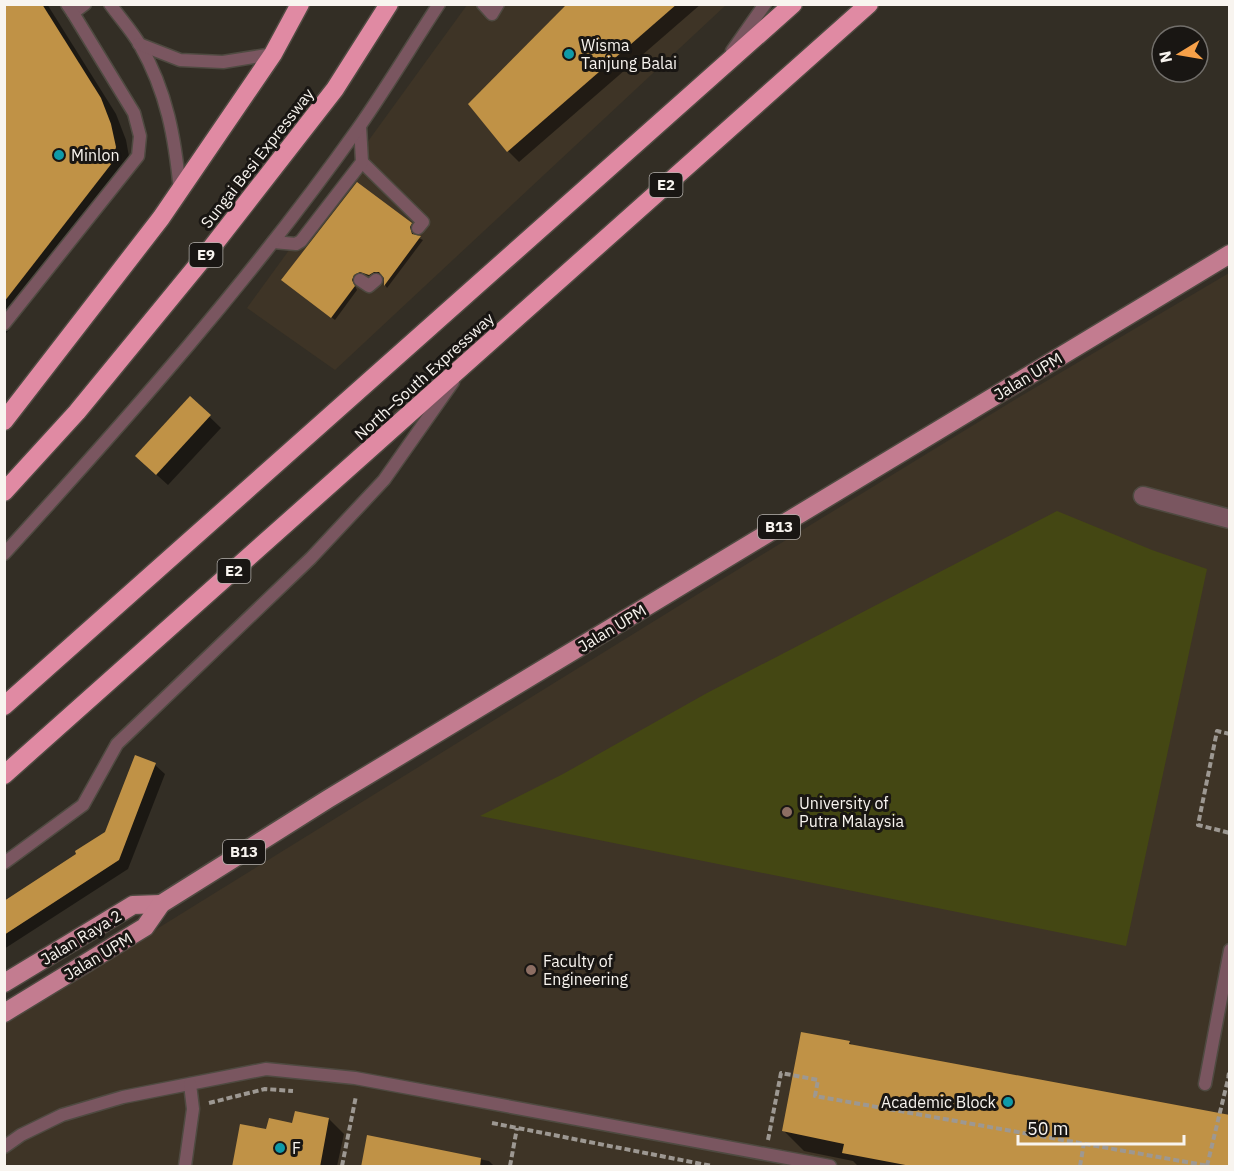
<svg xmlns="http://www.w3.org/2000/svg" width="1234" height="1171" viewBox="0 0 1234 1171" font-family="'IBM Plex Sans',sans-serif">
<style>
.built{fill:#3e3426}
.green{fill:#444713}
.shadow{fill:#0007}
.building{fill:#c09246}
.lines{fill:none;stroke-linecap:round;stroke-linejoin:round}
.service-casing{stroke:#4f4a41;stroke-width:15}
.minor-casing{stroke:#4f4a41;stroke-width:21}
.primary-casing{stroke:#4f4a41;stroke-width:21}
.motorway-casing{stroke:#4f4a41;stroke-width:21}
.path{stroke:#9d9892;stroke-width:4;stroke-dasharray:6 3;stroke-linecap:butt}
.service{stroke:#7a5660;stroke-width:12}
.minor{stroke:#7a5660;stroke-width:18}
.primary{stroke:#c37c90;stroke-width:18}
.motorway{stroke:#e08aa3;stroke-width:18}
.culture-dot{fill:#0f9aa8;stroke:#191613;stroke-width:2}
.education-dot{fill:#8d6e63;stroke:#191613;stroke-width:2}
.labels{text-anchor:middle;stroke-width:6;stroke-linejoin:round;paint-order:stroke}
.shield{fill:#191613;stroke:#b5b1ad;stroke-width:1.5}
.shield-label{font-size:15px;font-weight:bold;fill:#f8f4ef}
.poi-label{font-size:16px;fill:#f8f4ef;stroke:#191613;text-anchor:start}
.street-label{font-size:16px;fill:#f8f4ef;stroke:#191613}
</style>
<rect width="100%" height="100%" fill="#332e25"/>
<g class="built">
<path d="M467 5H726L335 370 247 308Z"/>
<path d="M1229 273V1166H5V1023L685 602 1016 399Z"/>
</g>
<path class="green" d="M1057 511 1152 550 1207 569 1126 946 480 816 563 774 707 693Z"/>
<g class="shadow">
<path d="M4 4H47L116 114 126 140 130 162 126 178 4 336Z"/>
<path d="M569 4H701L519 162 508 151Z"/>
<path d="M411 224 414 227 412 231 414 236 423 240 387 288 385 285 384 276 379 274 373 278 364 274 356 278 354 284 357 290 335 320 286 283Z"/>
<path d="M190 398 221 428 168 485 148 467Z"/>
<path d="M136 757 155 765 165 774 128 869 4 949V903L78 855 106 833Z"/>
<path d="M849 1042 853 1046 1230 1166H858L853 1161 804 1151 783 1130Z"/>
<path d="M329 1119 344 1134 337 1166H233L268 1131 293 1124Z"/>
<path d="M368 1137 489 1161 494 1166H362Z"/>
</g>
<g class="building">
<path d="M4 4H42L101 98 111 124 116 147 112 163 4 302Z"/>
<path d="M567 4H677L507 152 468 104Z"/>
<path d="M357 182 412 223 410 227 412 234 421 236 384 286V278L379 272H374L369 275 360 272 354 275 352 280 355 286 331 318 281 280Z"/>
<path d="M190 396 211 415 156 475 135 456Z"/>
<path d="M135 755 156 763 119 860 4 935V901L76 854 75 851 105 832Z"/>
<path d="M801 1032 850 1041 849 1044 1230 1115V1167H916L842 1153 844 1144 782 1131Z"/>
<path d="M295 1111 329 1118 320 1167H232L240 1124 266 1129 269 1118 292 1123Z"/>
<path d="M367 1135 481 1158 480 1167H361Z"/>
</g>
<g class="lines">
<defs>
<g id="service">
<path d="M67 4 73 13 85 4"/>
<path d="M110 4C120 18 132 31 140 45 167 92 175 138 180 191"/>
<path d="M483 4 492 14 498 4"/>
<path d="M139 44 180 60 223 62 273 54"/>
<path d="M732 51 765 4"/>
<path d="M362 162 423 222 418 228"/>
<path d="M273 242 296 244 301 241 362 162 360 126"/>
<path d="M360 280 369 286 376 280"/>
<path d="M4 324 138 156 140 136 134 113 73 13"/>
<path d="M4 554C129 417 252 278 359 127 387 87 412 45 439 4"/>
<path d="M4 863 83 805 117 744 311 558 384 480 453 382"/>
<path d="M1205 1084 1230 950"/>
<path d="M4 1147 21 1135 62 1115 123 1097 266 1069 355 1078 830 1166"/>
<path d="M185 1166 193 1109 190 1084"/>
</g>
<path id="minor" d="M1143 496 1230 519"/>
<g id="primary">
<path d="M4 983 133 905 161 904"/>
<path d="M4 1013 145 927 161 904 328 799 1230 254"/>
</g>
<g id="motorway">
<path d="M4 421 161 218 273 54 300 4"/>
<path d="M4 492 77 412 205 256 335 89 389 4"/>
<path d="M4 706 793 4"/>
<path d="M4 775 869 4"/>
</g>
</defs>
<use href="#service" class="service-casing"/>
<use href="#minor" class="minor-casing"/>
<use href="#primary" class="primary-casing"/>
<use href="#motorway" class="motorway-casing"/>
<g class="path">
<path d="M1230 734 1217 731 1198 825 1230 833"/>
<path d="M209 1103 265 1089 293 1091"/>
<path d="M492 1123 712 1166"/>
<path d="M768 1140 781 1073 818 1080 815 1096 1209 1166"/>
<path d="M342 1166 356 1096"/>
<path d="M510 1166 517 1128"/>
<path d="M1080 1166 1084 1143"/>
<path d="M1207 1166 1229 1075 1224 1074"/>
</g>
<use href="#service" class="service"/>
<use href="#minor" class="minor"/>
<use href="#primary" class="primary"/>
<use href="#motorway" class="motorway"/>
</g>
<g class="culture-dot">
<circle cx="569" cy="54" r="6"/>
<circle cx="59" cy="155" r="6"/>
<circle cx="1008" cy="1102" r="6"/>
<circle cx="280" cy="1148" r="6"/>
</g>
<g class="education-dot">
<circle cx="787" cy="812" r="6"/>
<circle cx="531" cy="970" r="6"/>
</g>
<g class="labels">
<g class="shield">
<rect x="649.5" y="173" width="33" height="24" rx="4.5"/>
<rect x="189.5" y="243" width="33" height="24" rx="4.5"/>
<rect x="758" y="515" width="42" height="24" rx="4.5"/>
<rect x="217.5" y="559" width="33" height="24" rx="4.5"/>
<rect x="223" y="840" width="42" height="24" rx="4.5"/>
</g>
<g class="shield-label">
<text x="666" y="190">E2</text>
<text x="206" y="260">E9</text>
<text x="779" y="532">B13</text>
<text x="234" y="576">E2</text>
<text x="244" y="857">B13</text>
</g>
<g class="poi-label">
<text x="581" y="51">Wisma<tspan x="581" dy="18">Tanjung Balai</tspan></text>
<text x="71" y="161">Minlon</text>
<text x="799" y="809">University of<tspan x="799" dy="18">Putra Malaysia</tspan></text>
<text x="543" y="967">Faculty of<tspan x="543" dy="18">Engineering</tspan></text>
<text x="996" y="1108" text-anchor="end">Academic Block</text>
<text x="292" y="1154">F</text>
</g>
<g class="street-label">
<text transform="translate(257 158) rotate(-52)" y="6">Sungai Besi Expressway</text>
<text transform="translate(424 376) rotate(-42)" y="6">North–South Expressway</text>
<text transform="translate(1028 376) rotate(-31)" y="6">Jalan UPM</text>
<text transform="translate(612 628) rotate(-31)" y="6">Jalan UPM</text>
<text transform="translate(81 937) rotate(-31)" y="6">Jalan Raya 2</text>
<text transform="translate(98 956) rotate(-31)" y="6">Jalan UPM</text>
</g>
</g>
<rect width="1234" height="1171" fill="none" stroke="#f8f4ef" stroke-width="12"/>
<g transform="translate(1180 54) rotate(259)"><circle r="28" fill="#191613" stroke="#726f6b" stroke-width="1.5"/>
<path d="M0-4.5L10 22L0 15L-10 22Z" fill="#f7a149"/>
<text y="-9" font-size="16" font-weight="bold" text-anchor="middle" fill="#f8f4ef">N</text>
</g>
<path d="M1018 1135v9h166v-9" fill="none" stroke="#f8f4ef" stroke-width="3"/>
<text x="1027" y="1135" font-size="18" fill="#f8f4ef" stroke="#191613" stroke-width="4.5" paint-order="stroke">50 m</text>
</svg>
